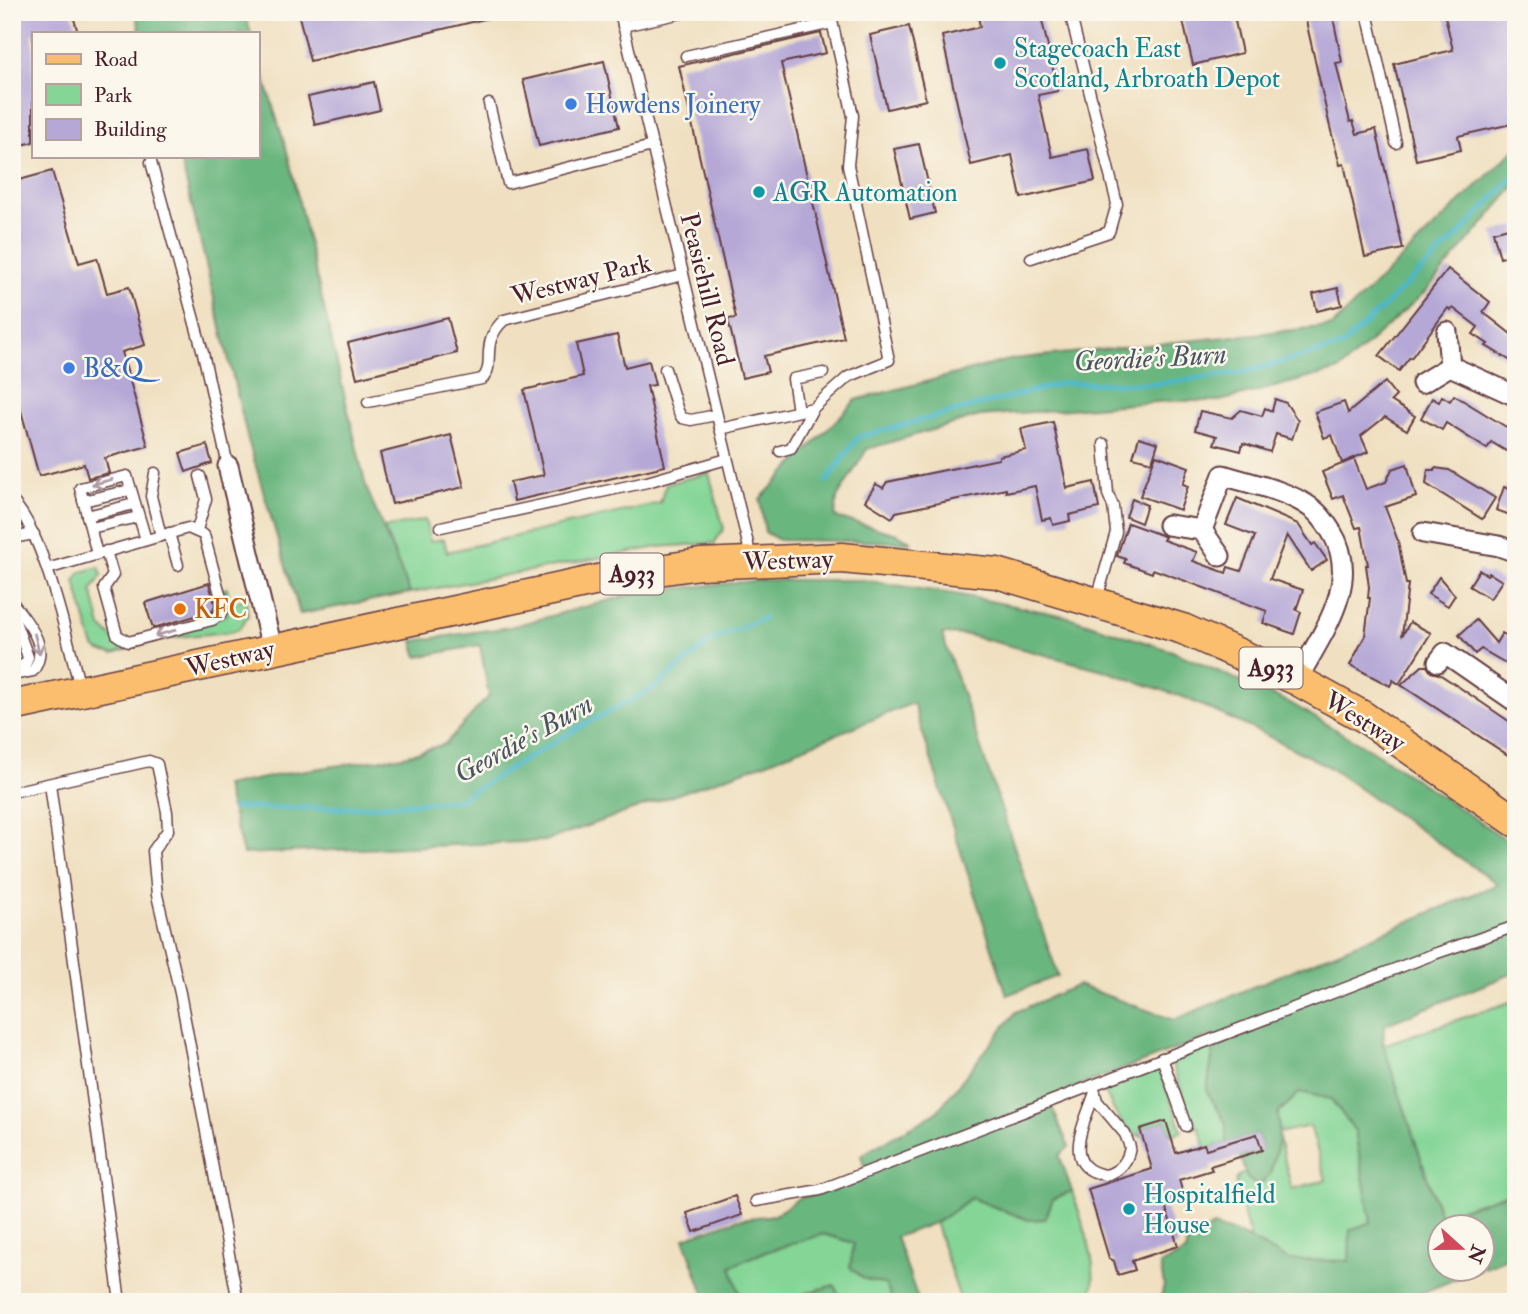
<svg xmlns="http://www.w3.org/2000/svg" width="1528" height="1314" viewBox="0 0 1528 1314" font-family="'IM FELL Double Pica',serif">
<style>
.green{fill:#84d596;stroke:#677a60;stroke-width:2}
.forest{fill:#6bb67f;stroke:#5a6a55;stroke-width:2}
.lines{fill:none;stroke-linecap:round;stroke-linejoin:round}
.stream{stroke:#4cb8c9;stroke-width:5}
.building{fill:#b5a8d7}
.lane-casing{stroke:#633c42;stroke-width:13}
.street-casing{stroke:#633c42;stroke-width:23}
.primary-casing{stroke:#633c42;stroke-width:33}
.lane{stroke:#fff;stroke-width:10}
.street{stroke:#fff;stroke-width:19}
.primary{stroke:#fbbd6e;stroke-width:30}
.oneway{stroke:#ae9aa0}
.culture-dot{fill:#0f9aa8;stroke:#fbf7ec;stroke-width:2.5}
.shop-dot{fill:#3f7fe0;stroke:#fbf7ec;stroke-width:2.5}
.food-dot{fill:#e8710a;stroke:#fbf7ec;stroke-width:2.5}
.labels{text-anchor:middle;stroke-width:5;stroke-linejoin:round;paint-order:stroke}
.shield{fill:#fbf7ec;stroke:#7f6065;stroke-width:2}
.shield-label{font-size:24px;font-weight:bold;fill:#4a1f2b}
.culture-label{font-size:26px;fill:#0d838f;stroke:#fbf7ec;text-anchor:start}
.shop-label{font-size:26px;fill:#366cbe;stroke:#fbf7ec;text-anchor:start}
.street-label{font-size:26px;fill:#4a1f2b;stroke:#fbf7ec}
.food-label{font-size:26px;fill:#c56008;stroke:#fbf7ec;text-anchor:start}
.water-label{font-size:28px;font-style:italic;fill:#4b5562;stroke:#fbf7ec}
</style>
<rect width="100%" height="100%" fill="#fbf7ec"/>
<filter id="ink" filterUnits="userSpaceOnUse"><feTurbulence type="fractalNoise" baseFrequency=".0143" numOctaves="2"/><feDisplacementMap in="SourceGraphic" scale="14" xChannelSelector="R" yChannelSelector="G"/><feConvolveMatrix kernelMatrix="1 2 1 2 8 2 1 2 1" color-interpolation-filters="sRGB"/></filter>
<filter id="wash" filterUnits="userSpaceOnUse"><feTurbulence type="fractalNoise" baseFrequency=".00686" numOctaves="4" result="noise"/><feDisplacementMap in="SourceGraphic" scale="28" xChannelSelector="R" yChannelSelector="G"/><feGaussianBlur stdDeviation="1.57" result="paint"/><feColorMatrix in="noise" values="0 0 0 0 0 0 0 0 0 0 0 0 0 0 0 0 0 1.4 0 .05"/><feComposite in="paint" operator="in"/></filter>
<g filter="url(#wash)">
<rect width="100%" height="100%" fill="#f0e0c1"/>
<g class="green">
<path d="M709 473 724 529 714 543 658 547 410 593 384 528 425 520 430 541 444 539 447 552 660 503 666 484Z"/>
<path d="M99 567 102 575 92 590 101 627 120 644 125 645 226 615 229 609 224 589 227 588 231 603 246 599 248 616 239 629 230 632 177 637 142 644 114 654 100 651 94 647 91 638 75 581 81 572Z"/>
<path d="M1516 1000V1191L1440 1216 1383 1045Z"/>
<path d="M1214 1045 1207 1091 1226 1123V1143L1206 1149 1199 1127 1193 1128 1171 1060Z"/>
<path d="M1158 1065 1182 1131 1171 1135 1166 1121 1140 1129 1142 1137C1119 1127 1112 1108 1103 1086Z"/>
<path d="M1300 1092 1331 1099 1355 1131 1371 1222 1349 1261 1288 1260 1251 1240 1236 1189C1235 1181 1237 1175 1245 1173L1247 1178 1258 1186 1270 1174 1279 1139 1292 1189 1326 1180 1310 1126 1278 1133V1113Z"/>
<path d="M1072 1191C1081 1221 1105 1275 1087 1302H961L935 1222 971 1198 1029 1220 1053 1199Z"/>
<path d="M823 1234 854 1243 862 1278 886 1284 893 1302H842L834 1285 804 1294 796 1302H742L730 1266 762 1253Z"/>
</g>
<g class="forest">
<path d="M135 12H244L251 33H141Z"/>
<path d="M257 54 288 155 366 487 410 593 300 614 248 440 180 156H257Z"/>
<path d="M1516 148V185L1425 292 1339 370 1220 401H1169L980 416 867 449 837 498 835 517 897 534 912 542 779 540 765 532 760 499 856 400 1013 359 1332 326Z"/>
<path d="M763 580H863L960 595 1065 616 1172 651 1290 703 1376 753 1516 846V972L1384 1025 1383 1044 1440 1216 1516 1191V1254L1483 1268 1482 1226H1440V1268L1480 1269 1399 1302H1253L1241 1298 1234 1302H1160L1164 1285 1160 1265 1186 1252V1243L1213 1226 1242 1235 1288 1260 1349 1261 1350 1230 1371 1222 1355 1131 1331 1099 1300 1092 1278 1113 1279 1139 1270 1174 1258 1187 1247 1178 1240 1157 1262 1149 1257 1134 1226 1143V1123L1207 1091 1214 1045 1210 1036 1048 1098 1069 1147 1059 1155 1072 1191 1053 1199 1045 1219 1029 1220 971 1198 939 1221 896 1237 919 1302H893L886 1285 862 1278 850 1267 854 1243 823 1234 762 1253 731 1266 742 1302H707L684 1238 739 1219 775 1215 799 1198 835 1190 865 1170 861 1155 936 1113 1016 1012 1078 985 1174 1020 1498 884 1327 766 1260 732 1183 697 1103 670 968 635 942 634 1058 976 1007 995 913 703 765 763 545 841 243 854 225 786 293 772 404 756 445 744 489 696 480 645 418 657 413 641 510 627 640 592Z"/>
<path d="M834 1285 842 1302H796L804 1294Z"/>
</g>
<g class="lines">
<g class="stream">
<path d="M827 481 858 437 1063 383 1154 384 1241 373 1342 346 1459 235 1516 174"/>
<path d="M234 808H346L458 800 576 729 654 688 712 640 764 618"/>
</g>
</g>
<g id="blocks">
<g class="building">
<path d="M12 12H72L78 33H33V142L12 148Z"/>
<path d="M298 12H488L489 18 310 61Z"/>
<path d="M992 12H1040L1058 91 1038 95 1052 157 1088 149 1095 181 1021 198 1012 155 971 165 942 36 980 27 978 15Z"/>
<path d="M1181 12H1233L1242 53 1193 65Z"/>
<path d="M1304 12H1332L1342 62 1336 63 1350 122 1353 121 1357 134 1376 129 1403 249 1365 257 1344 164 1340 165 1330 127Z"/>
<path d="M1444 12H1509L1516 40V123L1458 136 1461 150 1416 160 1394 64 1453 50Z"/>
<path d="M909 26 926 100 887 109 870 35Z"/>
<path d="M821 33 826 53 781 63 844 338 764 356 768 372 742 378 728 319 736 318 679 66Z"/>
<path d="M604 61 619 127 539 146 523 80Z"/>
<path d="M374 82 380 110 315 125 308 97Z"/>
<path d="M919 144 935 213 910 219 894 149Z"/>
<path d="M52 171 79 263 97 258 107 293 129 287 145 345 122 352 148 446 105 458 109 473 88 478 84 464 39 476 12 378V182Z"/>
<path d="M1516 226V254L1500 258 1493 232Z"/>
<path d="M1448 269 1490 302 1483 312 1516 338V364L1486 346 1488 344 1473 334 1478 327 1453 308 1451 310 1448 308 1411 358 1410 357 1399 371 1379 356Z"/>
<path d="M1338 288 1342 305 1317 311 1313 294Z"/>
<path d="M448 318 457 353 357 378 348 343Z"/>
<path d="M617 335 625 367 649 361 655 385 647 386 665 466 514 501 510 482 544 475 524 390 583 376 576 344Z"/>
<path d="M1385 382 1396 396 1391 401 1415 416 1407 430 1385 417 1361 436 1368 452 1342 463 1332 435 1324 438 1315 412 1344 402 1348 413Z"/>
<path d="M1454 395 1516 433V457L1491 442 1487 449 1446 423 1442 430 1421 418 1432 398 1439 402 1442 396 1450 401Z"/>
<path d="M1275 399 1286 403 1298 421 1292 439 1276 434 1270 452 1243 443 1241 451 1214 444 1217 436 1195 430 1200 411 1232 418 1241 410 1262 416 1265 408 1272 411Z"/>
<path d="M1053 422 1067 488 1094 482 1099 508 1069 515 1070 521 1053 525 1051 518 1042 520 1035 486 1006 492V489L896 512 892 518 865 501 876 484 883 488 887 482 999 459V456L1026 450 1021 429Z"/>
<path d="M451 435 464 487 392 504 380 453Z"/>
<path d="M1139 437 1158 443 1152 462 1133 457Z"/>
<path d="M207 445 212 463 186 472 180 453Z"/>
<path d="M1156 455 1189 467 1183 484 1188 486 1180 510 1140 496Z"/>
<path d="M1354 459 1366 489 1386 482 1392 469 1407 464 1416 497 1385 507 1398 541 1406 584H1408L1402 636 1410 622 1431 633 1399 684 1393 680 1390 686 1350 665 1365 636 1370 598H1368L1369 587 1366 565H1368L1361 527 1356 528 1343 495 1333 499 1322 472Z"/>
<path d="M1435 468 1449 470 1495 498 1482 519 1426 484 1428 470H1434Z"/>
<path d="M1504 487 1516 492V517L1496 510Z"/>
<path d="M1237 498 1298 524 1312 545 1315 543 1327 560 1311 571 1287 535 1270 579 1303 590 1296 610 1301 612 1294 634 1263 623 1267 611 1153 569 1152 573 1124 563 1126 559 1117 556 1128 523 1161 535 1165 537 1163 540 1197 552 1193 561 1226 573 1228 567 1241 571 1255 536 1226 525Z"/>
<path d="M1132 499 1147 505 1141 523 1126 517Z"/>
<path d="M1479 570 1487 575 1489 573 1502 581 1490 599 1469 586Z"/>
<path d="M1439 577 1455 595 1448 606 1428 594Z"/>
<path d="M209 583 215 605 213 611 153 628 145 603Z"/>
<path d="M1476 620 1496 643 1502 633 1516 641V669L1481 649 1475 654 1459 635Z"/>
<path d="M1422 666H1427L1431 672 1439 674 1453 683 1516 726V743L1508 755 1401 685Z"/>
<path d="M1166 1121 1176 1153 1204 1144 1206 1149 1257 1134 1262 1150 1210 1166 1212 1170 1179 1180 1184 1197 1179 1198 1177 1202 1165 1205 1178 1246 1132 1261 1135 1270 1118 1275 1114 1261 1109 1258 1088 1189 1152 1169 1140 1129Z"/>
<path d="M735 1196 742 1215 694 1232 687 1213Z"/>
</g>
</g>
</g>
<g filter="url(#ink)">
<use href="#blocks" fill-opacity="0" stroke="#633c42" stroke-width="2"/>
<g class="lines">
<defs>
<g id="lane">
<path d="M620 12 748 544 750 560"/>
<path d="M1367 12 1396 143"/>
<path d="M623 26 686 12"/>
<path d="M686 56 832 23"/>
<path d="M489 104 508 183 652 146"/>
<path d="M151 162 203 353 228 466"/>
<path d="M1031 258 1109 232 1117 204 1070 12"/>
<path d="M665 369 678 411 682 418 691 420 716 415"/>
<path d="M368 402 482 379C497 365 478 344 504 320L683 275"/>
<path d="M798 411 793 379 823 373"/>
<path d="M720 429 813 408 848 377 889 360 848 165 853 116 830 12"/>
<path d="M780 451 791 448 813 408"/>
<path d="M155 473 151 496 161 536"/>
<path d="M12 501C44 532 68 642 80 688"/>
<path d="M83 501 130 490"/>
<path d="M87 516 134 504"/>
<path d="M441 527 647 482 727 459"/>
<path d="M91 528 138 517"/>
<path d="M197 530 206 499 200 476"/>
<path d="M169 533 178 565"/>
<path d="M12 538 34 534"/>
<path d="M97 554 80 488 127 476 146 540"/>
<path d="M47 569 188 528 204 535 223 605 221 614 212 620 128 642 117 635 104 588 113 575 106 551"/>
<path d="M1097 599 1116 532 1113 506 1108 494 1104 444"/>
<path d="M12 602C27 622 51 646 33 671L12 675"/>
<path d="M12 613 28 657 26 663 12 672"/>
<path d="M50 784 120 1302"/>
<path d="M12 792 149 761 157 764 167 812 168 830 153 851 157 895 180 993 238 1302"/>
<path d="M1162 1058 1186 1126"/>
<path d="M1093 1085 1097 1101 1125 1134 1130 1147C1128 1161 1120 1171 1106 1175 1058 1168 1086 1121 1095 1092"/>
<path d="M756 1201 820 1190 1434 954 1516 926"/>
</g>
<g id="street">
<path d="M1450 366 1516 396"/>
<path d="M1422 383 1450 366 1447 332"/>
<path d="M228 466 272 648"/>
<path d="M1168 525 1202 530 1220 556"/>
<path d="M1202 530 1223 475C1251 484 1286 490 1310 507 1318 512 1326 523 1331 531 1363 582 1321 634 1297 680"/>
<path d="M1423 533 1499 546 1516 552"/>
<path d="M1438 662 1445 653 1516 702"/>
</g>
<path id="primary" d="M12 706 617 576 700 564 842 558 997 573 1183 629 1297 680 1364 717 1516 822"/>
</defs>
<use href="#lane" class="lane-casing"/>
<use href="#street" class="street-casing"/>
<use href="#primary" class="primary-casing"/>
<use href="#lane" class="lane"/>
<use href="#street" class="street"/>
<use href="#primary" class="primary"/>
</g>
<defs><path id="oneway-shaft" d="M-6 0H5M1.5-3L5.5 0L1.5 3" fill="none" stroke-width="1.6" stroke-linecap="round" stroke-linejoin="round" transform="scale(1.75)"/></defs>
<g class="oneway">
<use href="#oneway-shaft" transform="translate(102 482) rotate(166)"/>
<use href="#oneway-shaft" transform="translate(165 633) rotate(165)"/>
<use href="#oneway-shaft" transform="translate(37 644) rotate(76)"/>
</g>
</g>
<g class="culture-dot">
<circle cx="1000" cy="63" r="7"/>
<circle cx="759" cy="192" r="7"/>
<circle cx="1129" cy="1209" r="7"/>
</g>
<g class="shop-dot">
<circle cx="571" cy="104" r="7"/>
<circle cx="69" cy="368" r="7"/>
</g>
<circle class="food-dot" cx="180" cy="609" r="7"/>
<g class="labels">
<g class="shield">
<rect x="600.5" y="553.5" width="63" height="41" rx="5"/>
<rect x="1239.5" y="647.5" width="63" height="41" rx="5"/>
</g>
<g class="shield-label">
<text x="632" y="582">A933</text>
<text x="1271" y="676">A933</text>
</g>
<g class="culture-label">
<text x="1014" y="57">Stagecoach East<tspan x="1014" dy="30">Scotland, Arbroath Depot</tspan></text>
<text x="773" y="201">AGR Automation</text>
<text x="1143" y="1203">Hospitalfield<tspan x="1143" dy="30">House</tspan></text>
</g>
<g class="shop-label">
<text x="585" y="113">Howdens Joinery</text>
<text x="83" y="377">B&amp;Q</text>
</g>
<g class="street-label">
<text transform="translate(581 279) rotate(-14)" y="9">Westway Park</text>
<text transform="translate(708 289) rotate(76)" y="9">Peasiehill Road</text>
<text transform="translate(788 560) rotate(-2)" y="9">Westway</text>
<text transform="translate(230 658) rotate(-13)" y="9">Westway</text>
<text transform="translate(1365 721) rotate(32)" y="9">Westway</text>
</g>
<g class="food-label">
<text x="194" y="618">KFC</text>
</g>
<g class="water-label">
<text transform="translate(1150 357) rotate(-3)" y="10">Geordie's Burn</text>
<text transform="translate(523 738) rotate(-29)" y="10">Geordie's Burn</text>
</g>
</g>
<rect width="1528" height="1314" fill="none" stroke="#fbf7ec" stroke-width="42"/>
<rect x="32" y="32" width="228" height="126" fill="#fbf7ec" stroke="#b4a19f" stroke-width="2"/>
<rect x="46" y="54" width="35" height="10" fill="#fbbd6e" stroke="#b4a19f" stroke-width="2"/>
<text x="94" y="66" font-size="21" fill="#4a1f2b">Road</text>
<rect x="46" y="84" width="35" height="21" fill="#84d596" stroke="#b4a19f" stroke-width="2"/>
<text x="94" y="102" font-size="21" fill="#4a1f2b">Park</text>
<rect x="46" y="119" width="35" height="21" fill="#b5a8d7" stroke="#b4a19f" stroke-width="2"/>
<text x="94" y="136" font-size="21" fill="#4a1f2b">Building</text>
<g transform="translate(1461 1248) rotate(111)"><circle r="33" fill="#fbf7ec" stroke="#b4a19f" stroke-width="2"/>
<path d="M0-5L12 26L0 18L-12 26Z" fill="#d1495b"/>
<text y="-10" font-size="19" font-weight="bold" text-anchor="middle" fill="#4a1f2b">N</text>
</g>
</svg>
